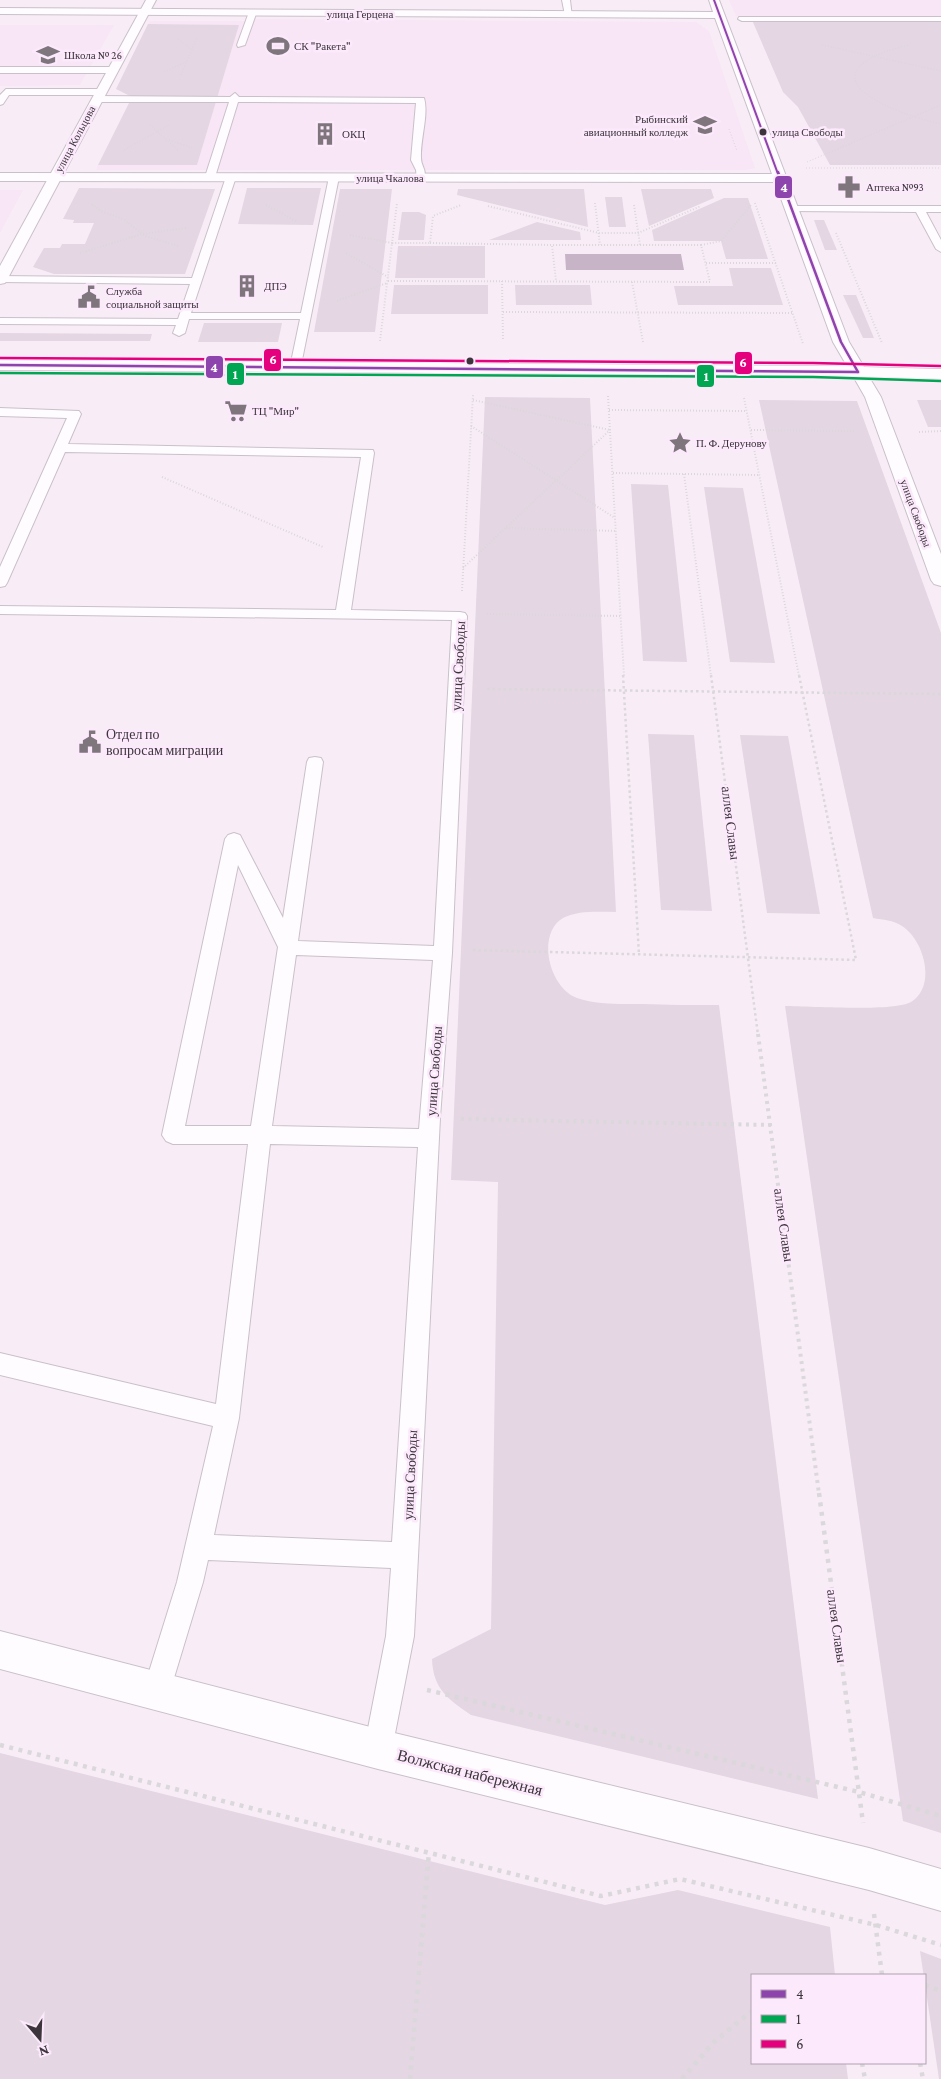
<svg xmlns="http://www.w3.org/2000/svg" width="941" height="2079" viewBox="0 0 941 2079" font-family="'Crimson Pro',serif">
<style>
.built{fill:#f8e5f6}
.green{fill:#e4d6e3}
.water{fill:#c8b4c7}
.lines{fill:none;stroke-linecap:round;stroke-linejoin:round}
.lane-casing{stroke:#c9c1c9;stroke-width:2}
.street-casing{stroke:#c9c1c9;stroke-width:2}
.secondary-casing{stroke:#c9c1c9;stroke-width:2}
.path-far4{stroke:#dad8da;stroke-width:1;stroke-dasharray:1 2;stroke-linecap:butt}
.path-far3{stroke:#dad8da;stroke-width:2;stroke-dasharray:1 2;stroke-linecap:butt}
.path-far2{stroke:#dad8da;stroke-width:2.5;stroke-dasharray:2.5 3;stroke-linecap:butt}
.path-far1{stroke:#dad8da;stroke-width:4;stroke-dasharray:3 4.5;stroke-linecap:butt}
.path{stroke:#dad8da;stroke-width:4.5;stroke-dasharray:4 5.5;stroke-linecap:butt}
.lane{fill:#fefcfe;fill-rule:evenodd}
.street{fill:#fefcfe;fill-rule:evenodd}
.secondary{fill:#fefcfe;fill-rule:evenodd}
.bus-1-far1-casing{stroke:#fce9fb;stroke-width:4}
.bus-1-casing{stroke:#fce9fb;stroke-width:4.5}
.bus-2-casing{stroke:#fce9fb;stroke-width:4.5}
.bus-3-casing{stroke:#fce9fb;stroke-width:4.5}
.bus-1-far1{stroke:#8e44ad;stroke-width:2}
.bus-1{stroke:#8e44ad;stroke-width:2.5}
.bus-2{stroke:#00a651;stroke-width:2.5}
.bus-3{stroke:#e5007d;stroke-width:2.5}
.bus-dot{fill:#3c353c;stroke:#fce9fb;stroke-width:2}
.labels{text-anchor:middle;stroke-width:5;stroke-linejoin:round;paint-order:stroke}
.far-street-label{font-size:11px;fill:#3c353c;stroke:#fce9fb}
.far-poi-label{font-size:11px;fill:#3c353c;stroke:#fce9fb;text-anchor:start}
.far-bus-label{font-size:11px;fill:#3c353c;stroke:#fce9fb;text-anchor:start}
.street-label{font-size:14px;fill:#3c353c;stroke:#fce9fb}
.poi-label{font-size:14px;fill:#3c353c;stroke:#fce9fb;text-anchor:start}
.near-street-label{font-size:16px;fill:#3c353c;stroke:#fce9fb}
.line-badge{stroke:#fce9fb;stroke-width:2}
.badge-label{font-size:14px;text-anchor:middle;font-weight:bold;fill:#fff}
</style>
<rect width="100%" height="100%" fill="#f8edf7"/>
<g class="built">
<path d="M729 0H941V17L736 16Z"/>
<path d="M255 19 696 22 709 31 755 168 745 170H96L98 165H197L239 25 148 24 150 21H253Z"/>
<path d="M0 25H114L80 85 0 86Z"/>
<path d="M0 190H23L0 233Z"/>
</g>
<g class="green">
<path d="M752 20 941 21V165H830L798 107 783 92Z"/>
<path d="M148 24 239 25 197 165H98L132 97 116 89Z"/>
<path d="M79 188 215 189 185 274H54L33 267 44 248H60L62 244H85L94 223H73L74 220 63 219Z"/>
<path d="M247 188H321L313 225 238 224Z"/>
<path d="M340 189H392L375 332H314Z"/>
<path d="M458 189H584L588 227 457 195Z"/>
<path d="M641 189H711L714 198 649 226Z"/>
<path d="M605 197H622L626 227H609Z"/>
<path d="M724 198H748L768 259H726L721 241H654L652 230Z"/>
<path d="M402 212H419L426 215 424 240H398Z"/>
<path d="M814 220H824L837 250H825Z"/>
<path d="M537 222 580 232 581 240H489Z"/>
<path d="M398 246H485V278H395Z"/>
<path d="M729 268H771L783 305H678L674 286H733Z"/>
<path d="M394 285H488V314H391Z"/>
<path d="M515 285H590L592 305H516Z"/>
<path d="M843 295H856L874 338H863Z"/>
<path d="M204 323H282L278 342H198Z"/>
<path d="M0 333 152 334 150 341H0Z"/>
<path d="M485 397 590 398 616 912C599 912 579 910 563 918 536 934 549 988 577 998 597 1005 620 1004 642 1004 667 1005 693 1005 719 1005L818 1799 471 1715C448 1699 433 1689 432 1659L491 1629 498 1182 451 1180Z"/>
<path d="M759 400 857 401 941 633V1833L903 1821 785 1006C809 1006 894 1012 911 1002 937 986 924 940 902 926 893 920 883 920 873 918Z"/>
<path d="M917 400H941V427H928Z"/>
<path d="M631 484 668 485 687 662 643 661Z"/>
<path d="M704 487 743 488 775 663 730 662Z"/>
<path d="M648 734 694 735 712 911 661 910Z"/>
<path d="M740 735 788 736 820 914 767 913Z"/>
<path d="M0 1753 605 1905 678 1890 830 1927 835 1975H752V2063H846L848 2079H0Z"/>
<path d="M920 1951 941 1959V2079H939Z"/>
</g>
<path class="water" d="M565 254H681L684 270H566Z"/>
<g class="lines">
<defs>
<g id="lane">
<path d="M562 0H570L572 17 565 15Z"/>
<path d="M249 12 256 14 245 45 238 47 237 45Z"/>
<path d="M739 17H941V21H742L738 19Z"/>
<path d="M0 67H112L116 70 112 73H0Z"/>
<path d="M6 89H101L105 92 101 95H9L3 104 0 105V95Z"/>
<path d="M235 93 239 97 424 98C429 114 420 140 421 158 421 167 428 170 423 180H417L416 170 411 160 416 103 238 102 215 177 210 180 205 177 229 102H97L93 99 97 96 230 97Z"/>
<path d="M231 174 236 177 191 313H301L329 177 334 174 339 177 300 370H292L290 367 300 319H189L185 333 179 336 173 333 176 325 0 324V318L178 319 190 284 0 282V276L192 278 226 177Z"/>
<path d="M793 206H941V212H926L941 240V252L936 249 916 212 789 211V207Z"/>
<path d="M0 408 79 411 81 414 68 444 373 450 374 453 351 610 460 612 465 613 467 616 452 953 440 1118 414 1636 392 1749 388 1759 378 1763 368 1759 364 1749 386 1636 391 1568 208 1560 203 1582 167 1701 157 1705 147 1701 143 1691 177 1582 213 1426 0 1375V1353L216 1404 248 1144H173L166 1141 162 1135 225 839 228 835 234 833 240 835 283 918 307 762 309 758 315 757 321 758 323 762 298 941 434 946 452 620 0 614V606L336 610 361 457 65 452 7 583 5 586 0 587V567L67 418 0 416ZM238 865 278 947 251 1126H185ZM296 955 433 960 419 1129 272 1126ZM270 1144 418 1147 392 1542 214 1535 239 1418Z"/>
</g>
<path id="street" d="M146 0H156L7 280 5 283 0 284V266Z"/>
<g id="secondary">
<path d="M709 0H719L849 342 864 367 941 369V379L869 377 881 397 941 554V586L934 584 931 580 865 397 853 376 0 370V360L847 366 833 342 775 182 0 181V173L772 174 715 18 0 14V8L713 12Z"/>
<path d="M0 1631 378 1729 869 1848 941 1869V1911L869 1890 378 1769 0 1669Z"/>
</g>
</defs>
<use href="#lane" class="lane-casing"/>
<use href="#street" class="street-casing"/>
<use href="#secondary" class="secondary-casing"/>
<g class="path-far4">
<path d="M178 39 192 50"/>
<path d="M822 45 941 71"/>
<path d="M908 45C798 73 884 111 941 124"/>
<path d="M164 72 186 62"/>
<path d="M181 75 197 38"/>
<path d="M150 125 179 151"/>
<path d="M729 129 737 151"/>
<path d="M169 140 192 148"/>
<path d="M124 150 169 125"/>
<path d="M807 162 941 105"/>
<path d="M806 168H941"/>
</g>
<g class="path-far3">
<path d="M595 203 600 245"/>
<path d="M755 203 803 344"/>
<path d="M92 204 101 211 123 219 145 236 178 246"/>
<path d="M266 205 298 222"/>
<path d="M634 205 640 245"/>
<path d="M488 206 599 233H638L701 206"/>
<path d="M836 233 882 343"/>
<path d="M350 235 392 243 397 203"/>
<path d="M430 243 552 245"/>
<path d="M701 245 721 241 751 205"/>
<path d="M80 253 142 234 186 228"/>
<path d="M346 253 388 277"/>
<path d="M706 263H776"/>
<path d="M388 281 710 282 701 245H552L556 281"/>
<path d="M502 281 503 341"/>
<path d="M632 282 643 342"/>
<path d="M337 301 387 283"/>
<path d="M503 312 793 313"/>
<path d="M380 341 392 243H430L433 216 461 205"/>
<path d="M608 396 624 676"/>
<path d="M744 398 799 676"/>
<path d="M473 400 610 430"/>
<path d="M609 410 747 411"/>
<path d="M471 426 615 518"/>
<path d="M751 430 855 431"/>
<path d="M919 432 941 431"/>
<path d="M613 473 759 475"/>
<path d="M684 474 711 676"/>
<path d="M162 477 323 547"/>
<path d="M506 528 617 531"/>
<path d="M463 568 610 430"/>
<path d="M462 591 473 395"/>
<path d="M487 614 622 616"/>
</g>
<g class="path-far2">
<path d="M623 675 639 955"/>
<path d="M711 675 758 1035"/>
<path d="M487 689 941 694"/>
<path d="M473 950 856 960 799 675"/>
</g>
<g class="path-far1">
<path d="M758 1034 819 1494"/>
<path d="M461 1119 771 1125"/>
</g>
<g class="path">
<path d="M819 1493 863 1823"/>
<path d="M427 1690 859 1792 941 1816"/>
<path d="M0 1745 601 1896 680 1879 876 1925 941 1945"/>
<path d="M874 1914 882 1975"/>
<path d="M925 1985 941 1991"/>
<path d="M862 2063 865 2079"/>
<path d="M920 2063 923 2079"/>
<path d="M410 2079 429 1852"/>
<path d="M682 2079 714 2042 752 2011"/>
</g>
<use href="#lane" class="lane"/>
<use href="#street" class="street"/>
<use href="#secondary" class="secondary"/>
<defs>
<path id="bus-1-far1" d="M714 0 778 174"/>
<g id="bus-1">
<path d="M778 172 841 342 858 372"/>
<path d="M0 365 858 372"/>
</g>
<path id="bus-2" d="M0 373 813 377 941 381"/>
<path id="bus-3" d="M0 358 813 363 941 366"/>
</defs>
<use href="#bus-1-far1" class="bus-1-far1-casing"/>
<use href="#bus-1" class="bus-1-casing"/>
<use href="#bus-2" class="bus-2-casing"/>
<use href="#bus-3" class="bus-3-casing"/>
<use href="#bus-1-far1" class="bus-1-far1"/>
<use href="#bus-1" class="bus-1"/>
<use href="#bus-2" class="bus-2"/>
<use href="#bus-3" class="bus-3"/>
</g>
<defs>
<symbol id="stadium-bare" viewBox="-9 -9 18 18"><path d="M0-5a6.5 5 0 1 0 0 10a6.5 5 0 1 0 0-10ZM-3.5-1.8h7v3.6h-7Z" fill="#7e757d" stroke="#fce9fb" stroke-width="2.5" paint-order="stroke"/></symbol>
<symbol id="school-bare" viewBox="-9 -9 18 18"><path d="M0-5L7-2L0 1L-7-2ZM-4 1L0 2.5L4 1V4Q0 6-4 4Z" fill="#7e757d" stroke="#fce9fb" stroke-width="2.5" paint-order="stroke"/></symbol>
<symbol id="university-bare" viewBox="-9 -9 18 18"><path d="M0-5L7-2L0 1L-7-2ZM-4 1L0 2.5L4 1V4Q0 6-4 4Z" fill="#7e757d" stroke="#fce9fb" stroke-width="2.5" paint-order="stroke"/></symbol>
<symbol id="building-bare" viewBox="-9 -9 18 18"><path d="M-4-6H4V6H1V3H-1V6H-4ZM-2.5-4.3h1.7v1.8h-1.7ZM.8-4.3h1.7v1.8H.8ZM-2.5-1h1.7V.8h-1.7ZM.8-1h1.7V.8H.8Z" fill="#7e757d" stroke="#fce9fb" stroke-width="2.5" paint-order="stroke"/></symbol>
<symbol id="pharmacy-bare" viewBox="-9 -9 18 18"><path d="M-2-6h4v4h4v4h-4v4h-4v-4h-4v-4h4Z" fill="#7e757d" stroke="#fce9fb" stroke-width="2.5" paint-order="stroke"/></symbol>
<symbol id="civic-bare" viewBox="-9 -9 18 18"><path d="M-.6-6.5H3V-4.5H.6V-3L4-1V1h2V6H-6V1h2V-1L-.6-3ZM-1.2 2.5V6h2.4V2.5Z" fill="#7e757d" stroke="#fce9fb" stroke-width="2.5" paint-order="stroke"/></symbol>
<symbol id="supermarket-bare" viewBox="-9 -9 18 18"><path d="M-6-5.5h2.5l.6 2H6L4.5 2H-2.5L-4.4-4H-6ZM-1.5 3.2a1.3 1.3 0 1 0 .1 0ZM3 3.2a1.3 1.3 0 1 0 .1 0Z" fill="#7e757d" stroke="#fce9fb" stroke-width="2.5" paint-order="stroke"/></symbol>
<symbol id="sight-bare" viewBox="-9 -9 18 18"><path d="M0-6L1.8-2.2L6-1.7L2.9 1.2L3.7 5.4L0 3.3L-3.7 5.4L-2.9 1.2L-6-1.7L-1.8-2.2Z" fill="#7e757d" stroke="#fce9fb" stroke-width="2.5" paint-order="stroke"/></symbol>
</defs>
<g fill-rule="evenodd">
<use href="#stadium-bare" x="262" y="30" width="32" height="32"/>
<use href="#school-bare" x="32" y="39" width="32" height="32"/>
<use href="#university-bare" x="689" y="109" width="32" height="32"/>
<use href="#building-bare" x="309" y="118" width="32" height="32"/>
<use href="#pharmacy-bare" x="833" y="171" width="32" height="32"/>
<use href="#building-bare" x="231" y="270" width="32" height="32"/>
<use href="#civic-bare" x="73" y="281" width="32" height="32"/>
<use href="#supermarket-bare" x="220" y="395" width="32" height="32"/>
<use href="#sight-bare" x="664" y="427" width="32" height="32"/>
<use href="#civic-bare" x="74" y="726" width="32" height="32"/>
</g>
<g class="bus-dot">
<circle cx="763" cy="132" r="4.5"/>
<circle cx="470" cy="361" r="4.5"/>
</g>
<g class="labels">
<g class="far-street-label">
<text x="360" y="18">улица Герцена</text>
<text transform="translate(75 139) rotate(-62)" y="4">улица Кольцова</text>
<text x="390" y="182">улица Чкалова</text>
<text transform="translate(916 513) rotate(70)" y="4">улица Свободы</text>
</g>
<g class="far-poi-label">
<text x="294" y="50">СК "Ракета"</text>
<text x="64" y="59">Школа № 26</text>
<text x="688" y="123" text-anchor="end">Рыбинский<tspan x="688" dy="13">авиационный колледж</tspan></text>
<text x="342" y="138">ОКЦ</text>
<text x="866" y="191">Аптека №93</text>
<text x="264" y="290">ДПЭ</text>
<text x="106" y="295">Служба<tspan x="106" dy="13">социальной защиты</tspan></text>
<text x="252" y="415">ТЦ "Мир"</text>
<text x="696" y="447">П. Ф. Дерунову</text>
</g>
<g class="far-bus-label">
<text x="772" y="136">улица Свободы</text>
</g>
<g class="street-label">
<text transform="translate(458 666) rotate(-87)" y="5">улица Свободы</text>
<text transform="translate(731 823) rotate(83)" y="5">аллея Славы</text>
<text transform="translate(434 1071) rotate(-86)" y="5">улица Свободы</text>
<text transform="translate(784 1225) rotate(82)" y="5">аллея Славы</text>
<text transform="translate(410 1475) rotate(-87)" y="5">улица Свободы</text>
<text transform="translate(837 1626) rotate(82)" y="5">аллея Славы</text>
</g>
<g class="poi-label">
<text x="106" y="739">Отдел по<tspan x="106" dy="16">вопросам миграции</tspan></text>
</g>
<g class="near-street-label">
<text transform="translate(470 1772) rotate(14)" y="6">Волжская набережная</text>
</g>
</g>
<g class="line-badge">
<rect x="774" y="175" width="19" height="24" rx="5" fill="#8e44ad"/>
<rect x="263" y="348" width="19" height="24" rx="5" fill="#e5007d"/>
<rect x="734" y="351" width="19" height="24" rx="5" fill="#e5007d"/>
<rect x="205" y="355" width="19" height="24" rx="5" fill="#8e44ad"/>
<rect x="226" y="362" width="19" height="24" rx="5" fill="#00a651"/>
<rect x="696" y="364" width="19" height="24" rx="5" fill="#00a651"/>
</g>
<g class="badge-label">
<text x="784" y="192">4</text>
<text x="273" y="364">6</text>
<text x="743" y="367">6</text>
<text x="214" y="372">4</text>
<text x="235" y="379">1</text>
<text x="706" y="381">1</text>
</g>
<rect x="751" y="1974" width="175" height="90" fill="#fce9fb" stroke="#afa1af"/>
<rect x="761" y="1990" width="25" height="8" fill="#8e44ad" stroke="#afa1af"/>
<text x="796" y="1999" font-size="15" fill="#3c353c">4</text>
<rect x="761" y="2015" width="25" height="8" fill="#00a651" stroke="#afa1af"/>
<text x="796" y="2024" font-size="15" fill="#3c353c">1</text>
<rect x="761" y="2040" width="25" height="8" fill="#e5007d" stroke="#afa1af"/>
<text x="796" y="2049" font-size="15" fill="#3c353c">6</text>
<g transform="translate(40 2039) rotate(161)" stroke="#fce9fb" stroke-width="4" paint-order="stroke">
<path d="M0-4L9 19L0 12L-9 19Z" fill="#3c353c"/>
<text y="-8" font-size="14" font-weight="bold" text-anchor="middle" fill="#3c353c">N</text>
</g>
</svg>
